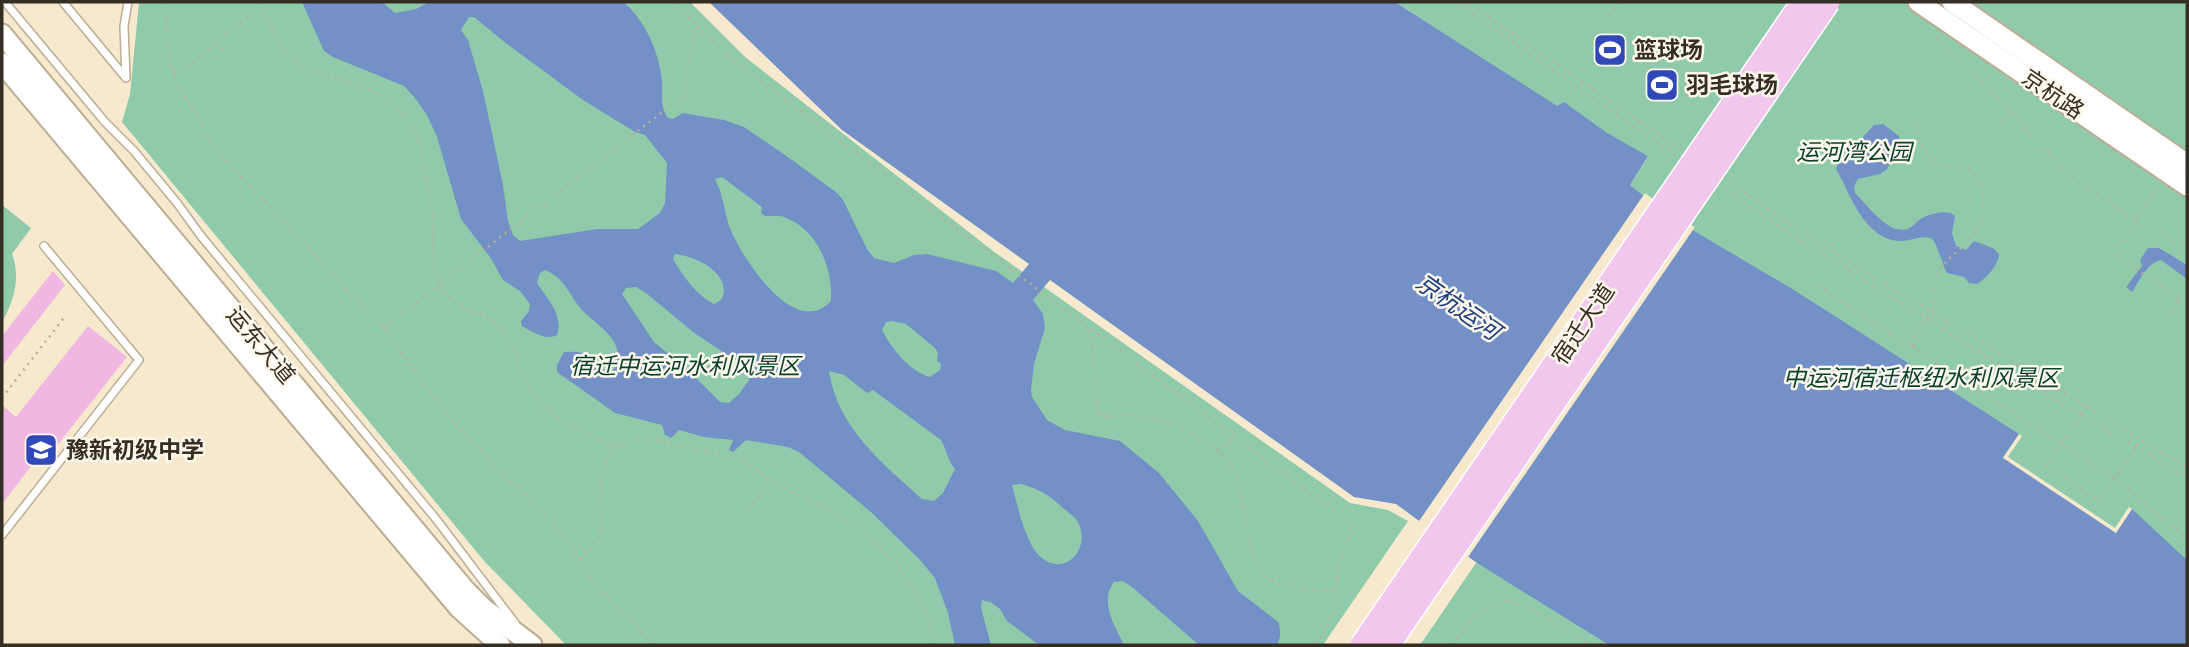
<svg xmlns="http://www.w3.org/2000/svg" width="2189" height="647" viewBox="0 0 2189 647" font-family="'Libre Baskerville','Noto Sans SC',serif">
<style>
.green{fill:#8fcbab}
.water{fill:#7391c6;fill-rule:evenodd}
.pier{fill:#f7e9ce}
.building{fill:#f1b7e3}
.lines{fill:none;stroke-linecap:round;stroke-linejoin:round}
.lane-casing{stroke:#bbad93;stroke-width:10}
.secondary-casing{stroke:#bbad93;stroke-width:23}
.path{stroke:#bbaf99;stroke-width:2.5;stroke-dasharray:2 5;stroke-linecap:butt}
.lane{stroke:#fff;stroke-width:7}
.secondary{stroke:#fff;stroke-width:19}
.primary-bridge-casing{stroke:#fff;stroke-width:26;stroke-linecap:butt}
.primary-bridge{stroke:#f1c7ee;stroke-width:23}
.labels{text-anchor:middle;stroke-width:5;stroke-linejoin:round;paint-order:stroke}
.poi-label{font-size:23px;font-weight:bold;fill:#342e24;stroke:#fdf7ec;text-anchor:start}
.street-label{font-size:23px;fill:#342e24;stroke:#fdf7ec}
.park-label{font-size:23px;font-style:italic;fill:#07412a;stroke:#fdf7ec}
.water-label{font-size:24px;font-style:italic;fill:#1c3e7f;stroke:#fdf7ec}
</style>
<rect width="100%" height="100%" fill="#f7e9ce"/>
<g class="green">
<path d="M139 2H690L745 57 993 251 1350 503 1388 510 1408 521 1323 645H566L485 562 122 122 130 94Z"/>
<path d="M1395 2H2187V645H1420L1476 563 1672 218 1630 185 1648 156 1557 107Z"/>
<path d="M2 205 31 228 12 254C21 277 14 301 2 322Z"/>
</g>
<g class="water">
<path d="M302 2H382L395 13 416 9 429 2H624C647 24 658 50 662 80 663 96 659 104 668 118L673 119 683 113 724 120 744 127 795 162 837 193 843 200 867 249 874 258 894 263 914 255 927 254 996 271 1013 283 1029 264 842 130 709 2H1395L1557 106 1564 102 1607 133 1648 156 1630 185 1672 218 1794 290 2019 434 2003 457 2116 533 2132 509 2187 560V645H1609L1477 563 1396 504 1354 497 1050 280 1033 300 1043 314 1045 328 1034 364 1031 390 1032 397 1047 420 1065 430 1120 441 1159 473 1198 521 1238 591 1278 622C1281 631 1281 637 1277 645H1199L1132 587 1123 581 1114 582C1099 602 1115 626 1124 645H1039L1007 621 1000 609 992 603 982 600 981 608 991 645H955L948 613 935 578 920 560 872 513 799 452 788 447 746 440 733 452 729 450 733 440 704 437 679 430 671 438 665 435 662 425 615 413 557 372V365L564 352C570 352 577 351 582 353 593 359 600 372 612 373 631 342 599 328 582 310 568 294 566 279 545 270L540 273 537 283C547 298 564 316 557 335 546 341 533 332 522 326L521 321 529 311 530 304 520 291 503 280 490 257 461 219 437 137 427 115 415 98 404 86 333 57 324 51ZM469 17H474L507 44 583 100 635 132 645 135 667 163 665 203 660 213 638 229H597L520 241 513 235 508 221 503 185 483 91 468 40 461 30ZM722 177 762 207 761 213 765 216C773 217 778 214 786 218 818 230 833 269 831 301 795 340 744 260 731 231 724 214 724 196 715 179ZM675 254C693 256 724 269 724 291 723 298 721 301 714 304 696 295 683 276 673 259ZM636 287 646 293 693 332 741 364 748 373 749 380 739 394 729 403 720 402 690 372 654 342 622 294 626 288ZM892 321 906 324 935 348 938 353 937 361 941 364 940 370 930 377C909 371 892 349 882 330L886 322ZM829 371 844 375 867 393 873 390 941 440C947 450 947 460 955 469L943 493 934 501 922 499C882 463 837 427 829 371ZM1021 484C1037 488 1051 496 1063 508 1068 512 1075 517 1078 522 1093 553 1059 581 1036 552 1024 536 1017 504 1012 485Z"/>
<path d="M1883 124 1899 136 1900 142 1893 150V158L1887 169 1880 174 1858 179 1854 186 1855 193C1866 204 1881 224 1896 229 1913 233 1914 221 1924 217 1934 213 1948 209 1955 216L1952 233 1956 246 1966 250 1974 241 1993 248 1999 254C1999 264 1986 279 1977 284L1969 283 1964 277 1947 273C1943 266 1936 241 1932 239 1922 234 1910 242 1900 241 1870 240 1854 206 1843 182 1841 177 1838 174 1836 168L1846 147 1861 139 1874 125Z"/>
<path d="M2148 248H2159L2187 265V279L2161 260C2147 263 2140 280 2132 292L2126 287 2142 266 2140 260Z"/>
</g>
<g class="pier">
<path d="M1645 193 1674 215 1695 227 1466 560 1417 524Z"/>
<path d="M2019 434 2022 436 2008 457 2115 528 2129 507 2132 509 2116 533 2003 458Z"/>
</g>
<g class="building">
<path d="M53 271 65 285 2 366V336Z"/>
<path d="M88 326 127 357 55 448 39 456 2 504V405L16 417Z"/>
</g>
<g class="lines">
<defs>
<g id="lane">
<path d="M5 2 105 122 134 151 177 203 201 236 436 519 515 623"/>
<path d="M63 2 126 78 124 26 128 2"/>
<path d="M2 535 139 360 44 246"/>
</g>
<g id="secondary">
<path d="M1918 2 2187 186"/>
<path d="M1952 2 2187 164"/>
<path d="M2 34 466 591 483 608 532 645"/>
<path d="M2 63 459 608 500 645"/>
</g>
</defs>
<use href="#lane" class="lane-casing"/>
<use href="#secondary" class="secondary-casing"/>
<g class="path">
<path d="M167 2 166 45 175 81 219 153 379 323 459 429 555 525 574 550 597 586 653 645"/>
<path d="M263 2C268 27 284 60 309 71 315 73 323 74 329 76 359 85 388 93 408 118 418 130 419 143 422 158 425 175 430 192 432 210 434 229 432 249 435 269 443 316 480 304 503 329 514 341 516 358 522 373 538 413 578 431 615 446"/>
<path d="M673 2 731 59 1341 517 1351 526 1338 566 1335 608 1324 633 1315 645"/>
<path d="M1455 2 1676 156"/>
<path d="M1465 2 1681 149"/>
<path d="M1610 15 1620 2"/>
<path d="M1937 37 1951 53 1992 91 2052 158 2075 180 2138 223 2187 246"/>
<path d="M216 44 232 57"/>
<path d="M174 72C215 59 223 18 265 13"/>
<path d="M1991 133 2010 110"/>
<path d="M1727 180 1811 238 2187 468"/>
<path d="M2157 187 2115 255 2180 298 2168 317"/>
<path d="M1725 190 1773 223 2057 400 2187 477"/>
<path d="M1818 286 2115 479 2187 538"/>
<path d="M383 328 683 96 689 58 698 26"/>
<path d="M1090 330 1098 413C1108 419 1117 414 1129 415 1160 417 1189 428 1213 447 1219 452 1228 459 1232 466 1249 493 1240 565 1272 580 1291 589 1316 589 1336 591"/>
<path d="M1914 346V332C1918 328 1923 324 1926 320 1935 306 1931 283 1941 268 1951 253 1969 246 1977 229 1987 205 1989 174 1959 166 1952 165 1944 166 1938 163 1921 154 1917 133 1916 116"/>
<path d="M2 398 66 315"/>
<path d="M2086 407 2047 466 2099 502 2141 440"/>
<path d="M1219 453 1234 437"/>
<path d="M748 508 771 481"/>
<path d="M580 559 599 538 602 522 598 505 604 463 615 446 641 437 739 458 771 481 833 512 867 537 896 563 918 596 929 623 934 645"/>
<path d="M1453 645 1472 617 1487 608 1507 600 1531 609 1589 645"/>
</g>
<use href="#lane" class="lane"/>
<use href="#secondary" class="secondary"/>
<defs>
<g id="primary-bridge">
<path d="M1362 645 1803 2"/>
<path d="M1388 645 1828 2"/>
</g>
</defs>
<use href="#primary-bridge" class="primary-bridge-casing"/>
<use href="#primary-bridge" class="primary-bridge"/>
</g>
<defs>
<symbol id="stadium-square" viewBox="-11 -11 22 22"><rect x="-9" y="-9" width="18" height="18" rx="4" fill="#3148b9" stroke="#fdf7ec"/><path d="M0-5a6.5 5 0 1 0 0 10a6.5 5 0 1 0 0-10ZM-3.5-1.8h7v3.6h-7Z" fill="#fff"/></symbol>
<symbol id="school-square" viewBox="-11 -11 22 22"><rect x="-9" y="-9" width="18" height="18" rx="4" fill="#3148b9" stroke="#fdf7ec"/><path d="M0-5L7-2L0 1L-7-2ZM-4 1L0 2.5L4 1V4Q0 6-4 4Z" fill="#fff"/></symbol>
</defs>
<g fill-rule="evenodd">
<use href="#stadium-square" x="1591" y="31" width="38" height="38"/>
<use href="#stadium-square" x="1643" y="66" width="38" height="38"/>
<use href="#school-square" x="22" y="431" width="38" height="38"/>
</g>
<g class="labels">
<g class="poi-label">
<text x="1634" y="58">篮球场</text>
<text x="1686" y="93">羽毛球场</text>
<text x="66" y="458">豫新初级中学</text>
</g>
<g class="street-label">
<text transform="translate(2053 94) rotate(34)" y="8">京杭路</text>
<text transform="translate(1583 324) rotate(-56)" y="8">宿迁大道</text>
<text transform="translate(261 345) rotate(50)" y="8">运东大道</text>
</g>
<g class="park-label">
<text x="1854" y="160">运河湾公园</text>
<text x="685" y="374">宿迁中运河水利风景区</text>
<text x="1921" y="386">中运河宿迁枢纽水利风景区</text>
</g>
<g class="water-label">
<text transform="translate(1458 307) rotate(35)" y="8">京杭运河</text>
</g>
</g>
<rect width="2189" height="647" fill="none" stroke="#342e24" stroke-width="7"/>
</svg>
